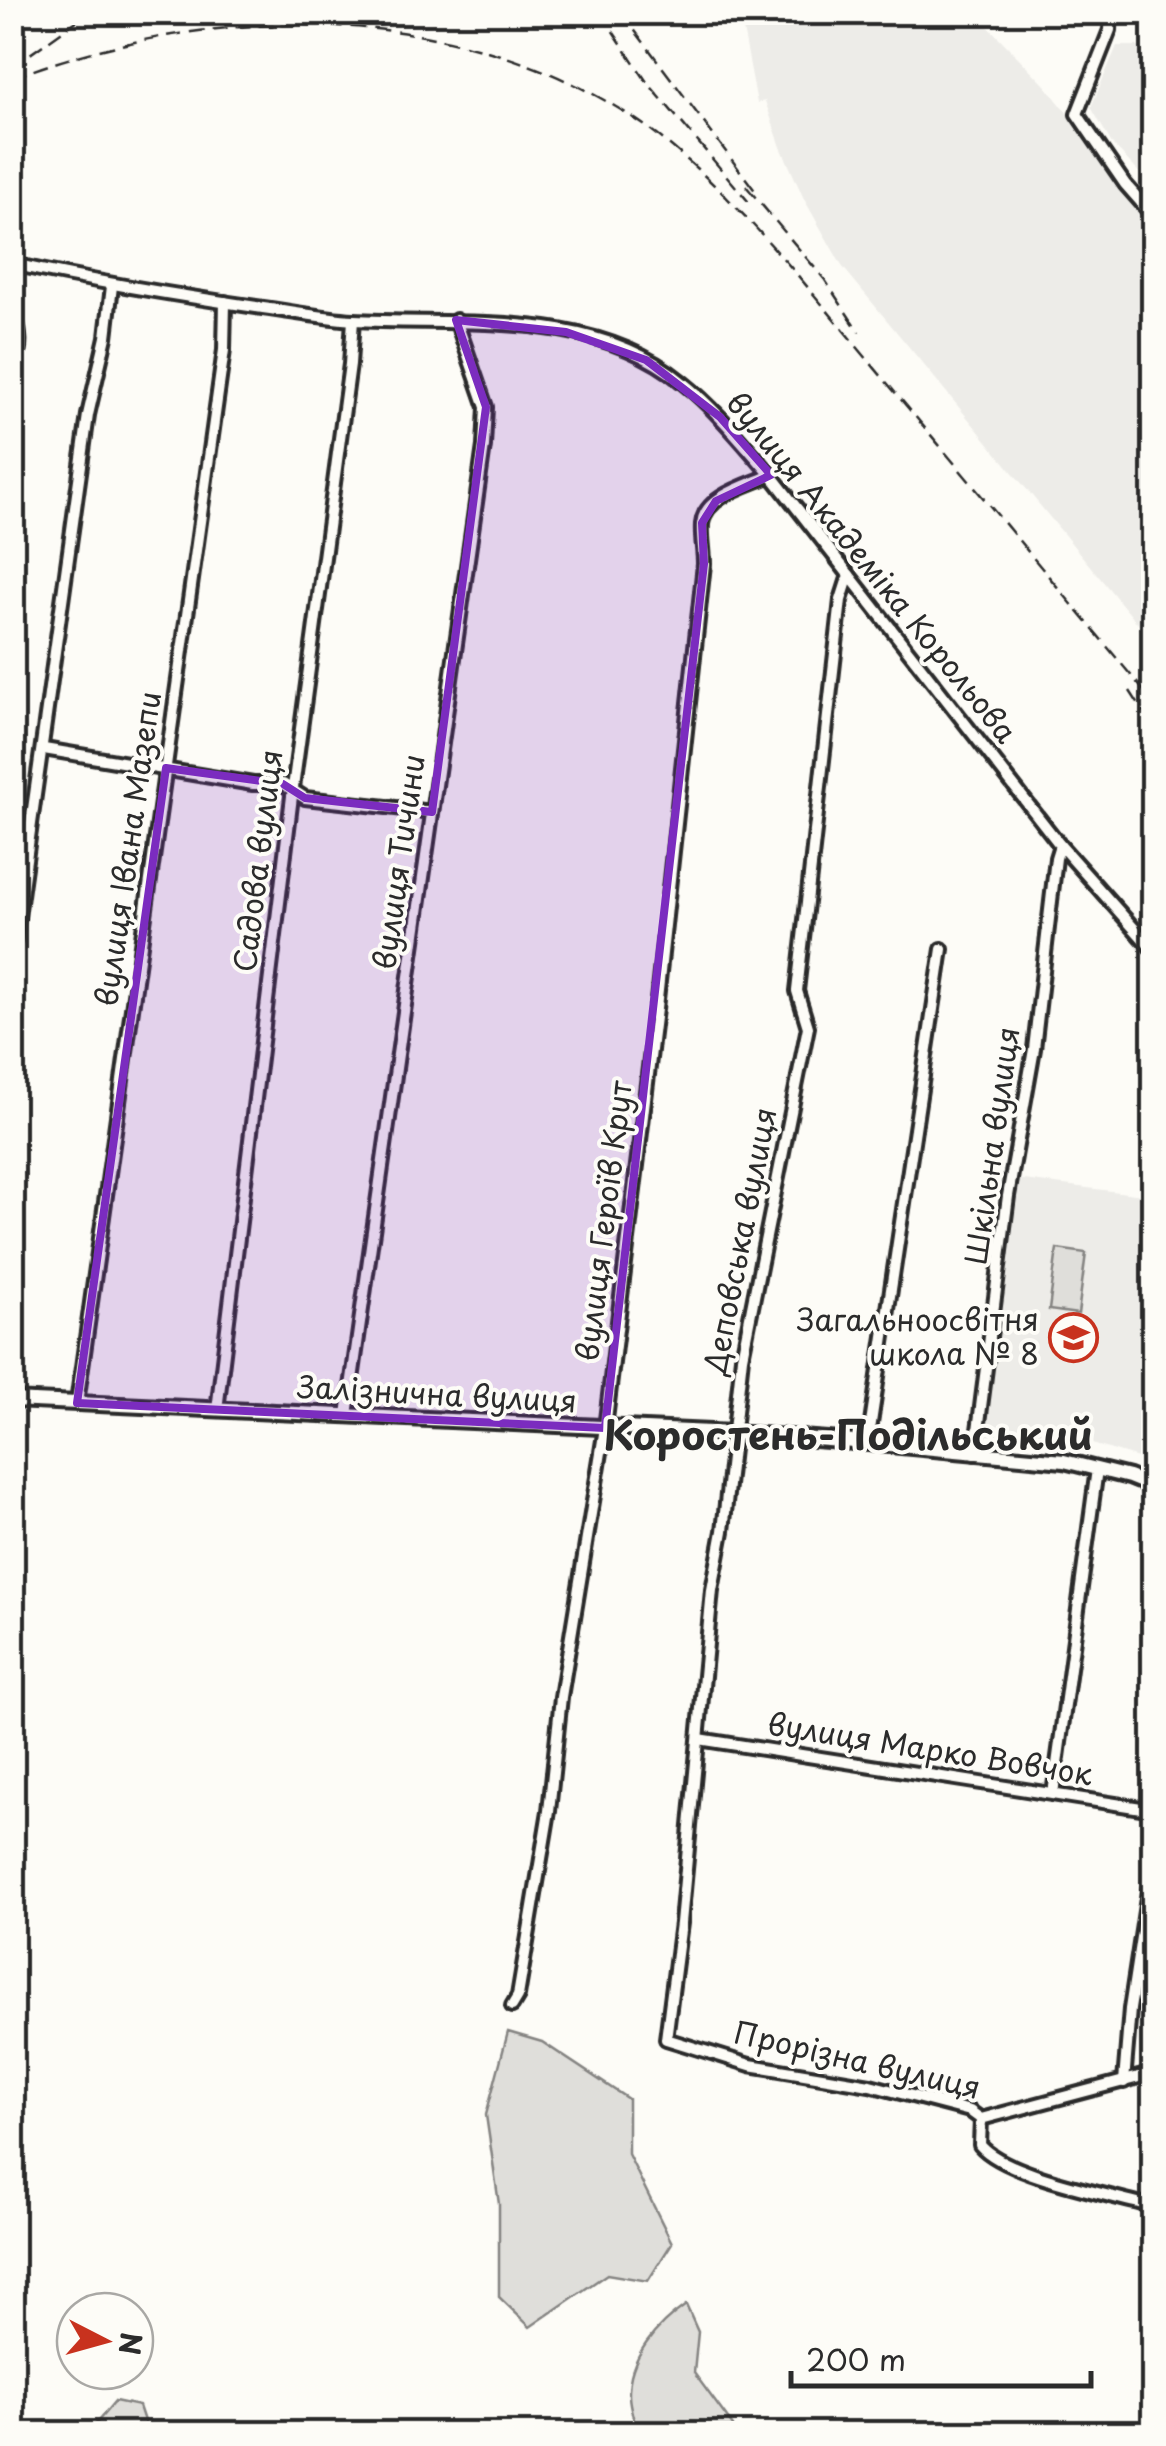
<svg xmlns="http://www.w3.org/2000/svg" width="1166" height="2446" viewBox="0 0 1166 2446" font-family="'Playpen Sans',sans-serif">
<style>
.built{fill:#edece8}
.green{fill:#dfdeda;stroke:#858482;stroke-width:2.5}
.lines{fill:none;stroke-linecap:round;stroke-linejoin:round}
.minor-casing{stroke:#2b2b2b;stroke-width:18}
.tertiary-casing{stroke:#2b2b2b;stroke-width:20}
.minor{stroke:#fdfcf7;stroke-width:10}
.tertiary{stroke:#fdfcf7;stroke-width:12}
.rail{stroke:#2b2b2b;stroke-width:2.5;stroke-dasharray:15 8;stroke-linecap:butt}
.marked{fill:#7b2cbf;fill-opacity:0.2;stroke:#7b2cbf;stroke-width:8;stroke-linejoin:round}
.labels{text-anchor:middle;stroke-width:8;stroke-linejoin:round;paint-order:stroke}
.street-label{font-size:30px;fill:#2b2b2b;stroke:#fdfcf7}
.poi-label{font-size:30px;fill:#2b2b2b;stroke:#fdfcf7;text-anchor:end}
.district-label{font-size:40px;font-weight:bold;fill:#2b2b2b;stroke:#fdfcf7}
</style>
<rect width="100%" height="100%" fill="#fdfcf7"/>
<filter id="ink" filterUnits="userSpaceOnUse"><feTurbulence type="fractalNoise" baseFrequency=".01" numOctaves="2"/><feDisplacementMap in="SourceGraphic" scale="20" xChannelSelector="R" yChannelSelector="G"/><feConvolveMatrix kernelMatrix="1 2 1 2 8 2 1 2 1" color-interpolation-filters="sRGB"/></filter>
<g filter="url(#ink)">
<g class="built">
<path d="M740 13H975L1045 85 1153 221V642L842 266 804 199 781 147 765 101 757 103Z"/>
<path d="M1117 46H1137L1153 59V187L1112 144 1091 107Z"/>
<path d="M1016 1179 1143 1195 1153 1211 1154 1397 1147 1450 1141 1459 1089 1443 985 1435 1001 1279Z"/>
</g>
<g class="green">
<path d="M1057 1249 1086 1253 1078 1314 1049 1310Z"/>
<path d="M508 2032 542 2042 628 2099V2154L672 2243 648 2281 607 2274 530 2327 499 2297V2204L486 2115Z"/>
<path d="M686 2305 698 2332 694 2373 733 2426 734 2433H637C635 2421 629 2407 629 2395 628 2357 657 2325 686 2305Z"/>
<path d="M115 2401 139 2406 148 2433H88Z"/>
</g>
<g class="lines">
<defs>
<g id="minor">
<path d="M1111 12 1110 30 1077 114 1125 184 1154 217"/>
<path d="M12 275 17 265C99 283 181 296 263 308 293 312 324 318 354 320 462 326 592 308 682 382 716 409 743 443 771 475L1060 845 1154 951"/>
<path d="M12 300C17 324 26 347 12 368"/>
<path d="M849 575 841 600 797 991 808 1027 742 1357 723 1531 712 1590 681 1923 666 2039 750 2065 870 2085 970 2111 981 2119 1154 2073"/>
<path d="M44 749 253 784H283L305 798 432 812"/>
<path d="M12 960 88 415 106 337 112 286"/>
<path d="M77 1403 224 350 225 302"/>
<path d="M217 1410 293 788 350 364 353 320"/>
<path d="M347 1415 484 446 486 407 456 320"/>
<path d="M868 1443 942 949"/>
<path d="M975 1454 1008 1196 1034 1049 1056 858 1060 845"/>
<path d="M699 1739 1154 1810"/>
<path d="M1053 1794 1097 1469"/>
<path d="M512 2006 518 1996 549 1811 561 1697 605 1428 656 1009 704 564C704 551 701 537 702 524 704 496 749 485 771 475"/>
<path d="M1124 2082 1130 2009 1154 1852"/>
<path d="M981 2119 980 2145C1006 2176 1111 2195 1154 2207"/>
</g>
<path id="tertiary" d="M12 1400 733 1433 868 1443 1064 1461 1129 1477 1154 1487"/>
</defs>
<use href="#minor" class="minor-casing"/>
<use href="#tertiary" class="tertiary-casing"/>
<use href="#minor" class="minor"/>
<use href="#tertiary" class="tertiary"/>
<g class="rail">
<path d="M600 12 647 82 748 201"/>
<path d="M621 12 759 196"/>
<path d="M12 67 89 12"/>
<path d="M12 78C215 0 470 0 651 130 743 201 814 296 888 384 977 490 1065 596 1154 703"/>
<path d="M1146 151 1154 159"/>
<path d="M746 186 825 280 859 332"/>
<path d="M1130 691 1154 728"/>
</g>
</g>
</g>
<path class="marked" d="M456 320 566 332 646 360 720 417 771 475 716 501 702 523 704 564 605 1428 77 1403 166 768 283 784 305 798 432 812 486 407Z"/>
<defs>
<symbol id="school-ring" viewBox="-11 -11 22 22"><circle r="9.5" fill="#fdfcf7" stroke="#c8321e" stroke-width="1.5"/><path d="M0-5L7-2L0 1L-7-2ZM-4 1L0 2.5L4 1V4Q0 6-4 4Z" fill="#c8321e"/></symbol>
</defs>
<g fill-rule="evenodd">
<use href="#school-ring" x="1046" y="1310" width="55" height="55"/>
</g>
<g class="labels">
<g class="street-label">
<text transform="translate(871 568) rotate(51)" y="10">вулиця Академіка Корольова</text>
<text transform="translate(129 849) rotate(-82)" y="10">вулиця Івана Мазепи</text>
<text transform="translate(259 861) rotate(-83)" y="10">Садова вулиця</text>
<text transform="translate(400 862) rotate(-82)" y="10">вулиця Тичини</text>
<text transform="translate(993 1146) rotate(-82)" y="10">Шкільна вулиця</text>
<text transform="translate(605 1221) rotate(-83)" y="10">вулиця Героїв Крут</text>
<text transform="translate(741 1241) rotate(-79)" y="10">Деповська вулиця</text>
<text transform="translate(437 1395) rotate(3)" y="10">Залізнична вулиця</text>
<text transform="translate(930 1750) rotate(9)" y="10">вулиця Марко Вовчок</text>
<text transform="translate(857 2061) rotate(13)" y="10">Прорізна вулиця</text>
</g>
<g class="poi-label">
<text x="1039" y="1331">Загальноосвітня<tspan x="1039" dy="34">школа № 8</tspan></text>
</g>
<g class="district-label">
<text x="848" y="1450">Коростень-Подільський</text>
</g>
</g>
<rect width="1166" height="2446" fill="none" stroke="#fdfcf7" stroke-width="50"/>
<rect x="25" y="25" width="1116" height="2396" fill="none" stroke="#2b2b2b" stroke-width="4" filter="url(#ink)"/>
<g transform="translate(105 2341) rotate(96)"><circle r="48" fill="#fdfcf7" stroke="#a9a8a5" stroke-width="2.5"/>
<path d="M0-8L18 38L0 25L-18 38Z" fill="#c8321e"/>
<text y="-15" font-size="28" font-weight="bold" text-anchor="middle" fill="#2b2b2b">N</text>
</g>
<path d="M791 2371v15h300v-15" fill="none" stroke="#2b2b2b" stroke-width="5"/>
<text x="806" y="2371" font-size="30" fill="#2b2b2b" stroke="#fdfcf7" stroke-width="8" paint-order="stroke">200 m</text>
</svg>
